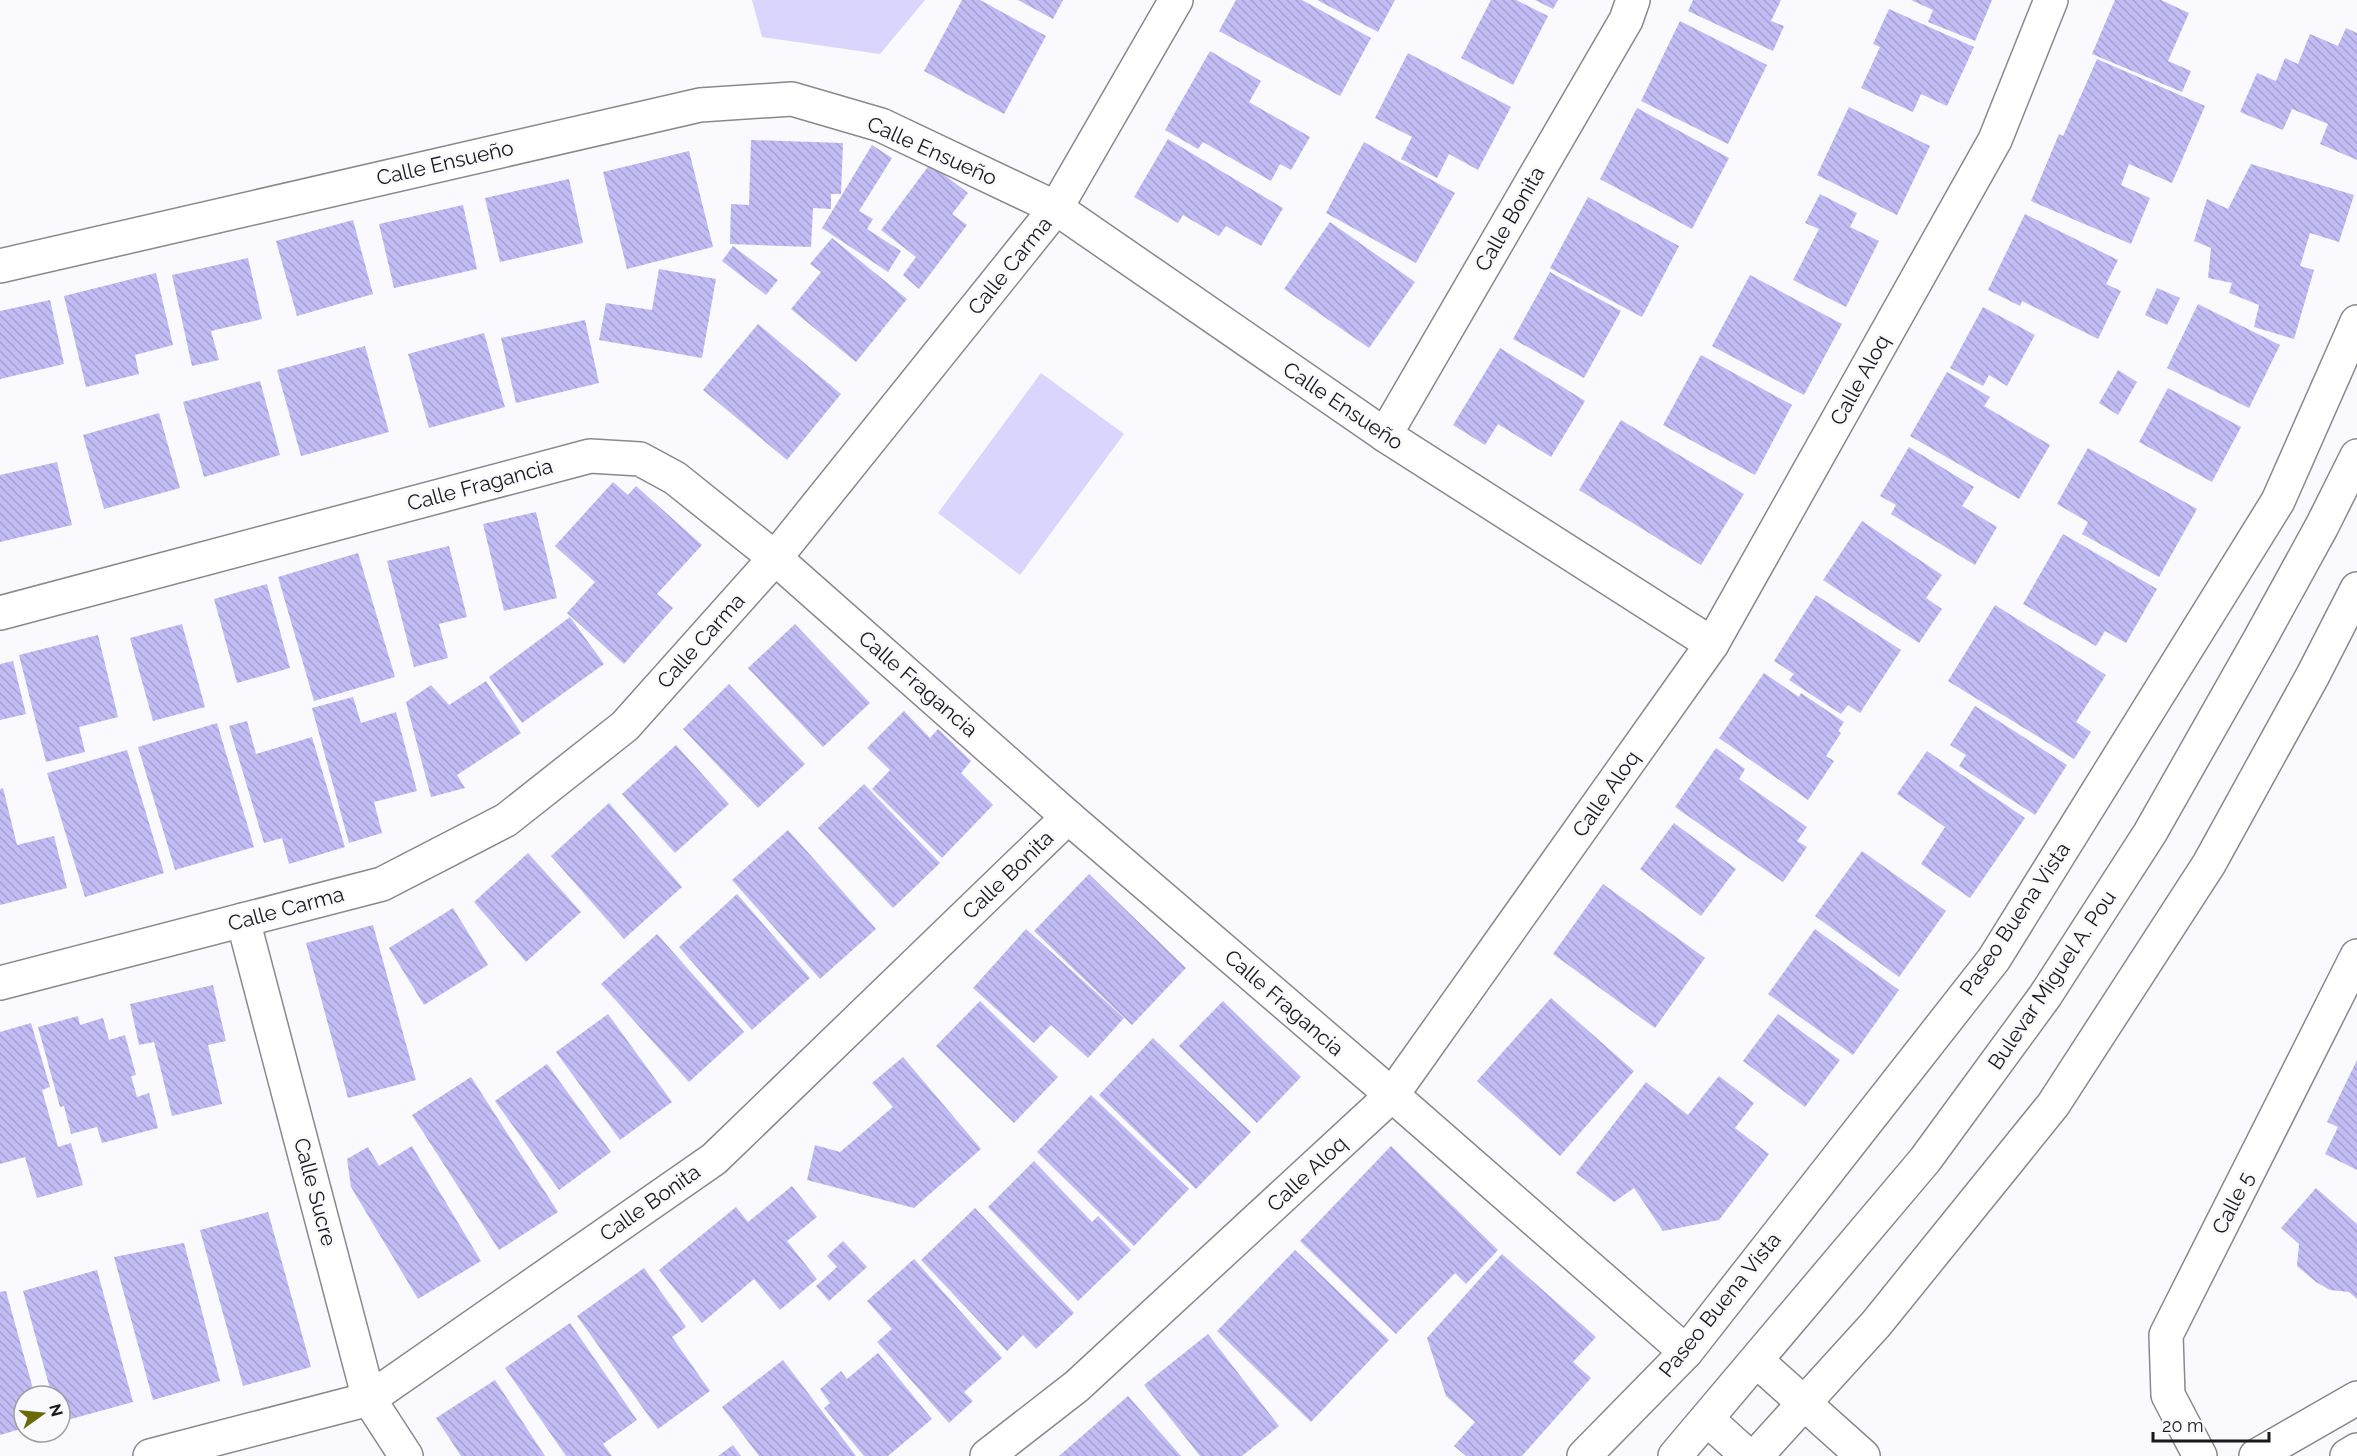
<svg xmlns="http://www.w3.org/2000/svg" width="2357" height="1456" viewBox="0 0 2357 1456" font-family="Raleway,sans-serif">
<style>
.green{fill:#d9d5fc}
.building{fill:url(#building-back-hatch)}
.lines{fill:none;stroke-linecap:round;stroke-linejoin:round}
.minor-casing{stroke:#89888d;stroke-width:36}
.major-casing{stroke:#89888d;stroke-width:36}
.minor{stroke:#fff;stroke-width:33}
.major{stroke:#fff;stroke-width:33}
.labels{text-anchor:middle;stroke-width:5;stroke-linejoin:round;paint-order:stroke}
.street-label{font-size:21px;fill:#19191b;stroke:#f9f9fe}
</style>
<defs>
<pattern id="building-back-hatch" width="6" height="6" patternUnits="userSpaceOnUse" patternTransform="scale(1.5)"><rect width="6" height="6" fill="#c2bcf4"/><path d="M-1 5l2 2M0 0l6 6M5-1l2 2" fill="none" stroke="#a6a1d1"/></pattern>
</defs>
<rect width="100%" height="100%" fill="#f9f9fe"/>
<g class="green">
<path d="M752 0H925L880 54 762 37Z"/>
<path d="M1041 373 1124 434 1020 575 938 513Z"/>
</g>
<g class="building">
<path d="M962 0H980L1046 36 1004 114 924 71Z"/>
<path d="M1018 0H1063L1053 19Z"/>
<path d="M1236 0H1302L1371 38 1340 96 1219 31Z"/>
<path d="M1317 0H1395L1378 32Z"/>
<path d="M1491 0H1516L1548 16 1513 85 1461 58Z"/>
<path d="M1535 0H1558L1553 9Z"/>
<path d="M1693 0H1781L1771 21 1784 26 1773 51 1688 11Z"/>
<path d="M1911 0H1992L1975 41 1928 22 1933 10Z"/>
<path d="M2115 0H2161L2189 13 2168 61 2191 71 2182 92 2092 54Z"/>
<path d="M1889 9 1974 47 1947 106 1921 94 1913 112 1861 88 1880 47 1873 44Z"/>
<path d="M1680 21 1767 65 1728 144 1641 101Z"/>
<path d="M2346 28 2357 33V160L2320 144 2328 124 2292 109 2283 130 2240 112 2257 73 2276 81 2285 58 2298 64 2310 34 2338 46Z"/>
<path d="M1210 51 1261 81 1249 102 1310 137 1291 170 1280 164 1271 181 1203 142 1198 149 1165 130Z"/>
<path d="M1408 53 1511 107 1478 170 1449 154 1437 178 1401 159 1412 137 1375 118Z"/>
<path d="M2097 59 2205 106 2172 183 2129 164 2121 185 2150 198 2131 244 2031 201 2059 134 2063 136Z"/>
<path d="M1849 107 1930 146 1897 215 1817 175Z"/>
<path d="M1637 108 1729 158 1692 229 1600 179Z"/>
<path d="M1168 139 1283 208 1261 246 1226 226 1219 236 1183 215 1178 223 1134 197Z"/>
<path d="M751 140 843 143 841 194H831V209L813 208 811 247 730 244 731 204 749 205Z"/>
<path d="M1364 142 1455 193 1416 263 1326 213Z"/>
<path d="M872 145 892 158 859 211 873 219 867 229 901 251 888 272 822 228Z"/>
<path d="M689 151 713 247 627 269 603 172Z"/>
<path d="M930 164 968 193 952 214 967 225 919 289 903 275 916 257 881 230Z"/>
<path d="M2251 164 2354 195 2339 242 2310 233 2300 266 2314 270 2294 339 2254 327 2259 305 2229 293 2232 283 2208 278 2211 248 2194 241 2207 199 2228 209Z"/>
<path d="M569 179 583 243 500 262 485 198Z"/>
<path d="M1820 194 1857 213 1850 227 1879 241 1846 307 1793 280 1819 229 1805 223Z"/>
<path d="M1588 197 1679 246 1642 317 1550 268Z"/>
<path d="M463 205 477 269 394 288 379 224Z"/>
<path d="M2025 214 2118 260 2106 284 2121 291 2098 339 2022 301 2020 306 1988 290Z"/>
<path d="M353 220 373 294 297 316 276 241Z"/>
<path d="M1330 222 1415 282 1369 348 1284 289Z"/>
<path d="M832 238 907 299 856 362 791 309 821 272 810 264Z"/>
<path d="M733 246 778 280 766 295 722 261Z"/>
<path d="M248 258 262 319 211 331 219 360 192 366 172 275Z"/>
<path d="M659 269 716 279 702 358 599 340 606 303 652 310Z"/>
<path d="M1550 272 1621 311 1584 378 1513 339Z"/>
<path d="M156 273 173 345 135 355 139 374 86 387 64 296Z"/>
<path d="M1750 275 1842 324 1804 395 1712 346Z"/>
<path d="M2157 288 2180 298 2167 325 2145 315Z"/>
<path d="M50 300 64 364 0 379V311Z"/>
<path d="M2198 304 2280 345 2249 408 2167 368Z"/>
<path d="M1983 307 2035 335 2007 386 1989 375 1983 386 1950 368Z"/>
<path d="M585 320 599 383 516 403 501 338Z"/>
<path d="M758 324 841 394 787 460 703 390Z"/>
<path d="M484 333 505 407 429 428 408 354Z"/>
<path d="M365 346 389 432 301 456 277 370Z"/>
<path d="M1500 348 1585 401 1551 457 1498 424 1485 445 1453 425Z"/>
<path d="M1701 355 1792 405 1755 475 1663 425Z"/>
<path d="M2118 370 2137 382 2118 415 2099 403Z"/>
<path d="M1947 372 1990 397 1984 406 2050 445 2019 499 1910 436Z"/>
<path d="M260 381 280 455 204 477 183 402Z"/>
<path d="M2168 388 2241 427 2212 482 2139 442Z"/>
<path d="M159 413 180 488 104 509 83 435Z"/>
<path d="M1621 420 1744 494 1701 565 1579 490Z"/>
<path d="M1909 447 1974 487 1962 506 1997 527 1975 565 1891 514 1896 505 1880 496Z"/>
<path d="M2088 448 2197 509 2159 577 2082 534 2088 522 2057 504Z"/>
<path d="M57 462 72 525 0 542V475Z"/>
<path d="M613 482 628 495 636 486 702 545 657 594 673 608 624 664 567 613 595 582 555 546Z"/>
<path d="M536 512 557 598 504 611 483 524Z"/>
<path d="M1862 521 1942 575 1926 598 1942 609 1919 643 1823 580Z"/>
<path d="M2063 534 2157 589 2126 643 2105 631 2096 646 2023 604Z"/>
<path d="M449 546 467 617 439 624 448 658 414 667 387 561Z"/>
<path d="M358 553 395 677 314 701 278 577Z"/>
<path d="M267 584 290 668 237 683 214 599Z"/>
<path d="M1816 595 1901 650 1860 713 1848 705 1841 714 1789 680 1794 674 1774 661Z"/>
<path d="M1995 605 2106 675 2076 722 2091 732 2074 759 1948 681Z"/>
<path d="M570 617 604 664 522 723 489 677Z"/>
<path d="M182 624 205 707 153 721 130 638Z"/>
<path d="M795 624 870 703 823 747 748 668Z"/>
<path d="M98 635 118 717 79 727 85 752 46 762 19 655Z"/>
<path d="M13 661 26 714 0 720V664Z"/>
<path d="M1764 673 1799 697 1801 693 1844 722 1838 731 1841 733 1826 756 1834 761 1808 800 1719 738Z"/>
<path d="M486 681 521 733 457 775 465 788 431 797 406 702 431 685 449 705Z"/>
<path d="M729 684 805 764 758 808 683 729Z"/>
<path d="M353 697 361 723 396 712 417 791 374 802 382 833 349 843 312 708Z"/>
<path d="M1975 706 2067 765 2035 815 1959 766 1966 755 1950 745Z"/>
<path d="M904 711 930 738 938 729 971 761 961 773 993 805 942 858 872 789 890 770 867 748Z"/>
<path d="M247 721 256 754 312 737 345 847 289 864 282 838 264 843 229 726Z"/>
<path d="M217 723 254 847 175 870 138 747Z"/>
<path d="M676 745 729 804 675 853 622 794Z"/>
<path d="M1716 748 1745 769 1739 779 1807 827 1797 841 1807 847 1783 882 1675 807Z"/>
<path d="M127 750 164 873 85 897 47 773Z"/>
<path d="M1927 751 2025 818 1970 898 1921 864 1945 827 1897 794Z"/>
<path d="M864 784 940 863 893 908 818 828Z"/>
<path d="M3 788 17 845 54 836 67 888 0 905V789Z"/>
<path d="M609 803 682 887 624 939 551 856Z"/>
<path d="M1674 823 1736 869 1701 916 1640 869Z"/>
<path d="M788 830 876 929 820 979 732 880Z"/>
<path d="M1862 851 1946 911 1899 977 1815 916Z"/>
<path d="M528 853 581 912 526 962 474 902Z"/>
<path d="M1089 874 1186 968 1132 1025 1034 931Z"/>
<path d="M1603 884 1705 958 1655 1028 1553 954Z"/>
<path d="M737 894 810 978 752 1030 679 947Z"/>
<path d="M453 908 488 965 424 1005 389 948Z"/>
<path d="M373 925 416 1080 348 1098 306 943Z"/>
<path d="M1026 929 1124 1018 1088 1058 1051 1025 1034 1043 973 988Z"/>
<path d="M1815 929 1899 990 1853 1055 1768 994Z"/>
<path d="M657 934 744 1032 689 1082 601 984Z"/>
<path d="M213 985 226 1041 208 1045 222 1104 172 1116 154 1042 139 1045 130 1004Z"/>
<path d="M1551 998 1634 1071 1560 1156 1477 1081Z"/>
<path d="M980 1001 1058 1077 1014 1123 936 1046Z"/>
<path d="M1223 1001 1301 1077 1257 1123 1179 1046Z"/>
<path d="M608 1014 672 1102 620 1140 556 1052Z"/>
<path d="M1778 1014 1840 1060 1805 1107 1743 1061Z"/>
<path d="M78 1016 80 1025 103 1018 109 1040 125 1035 136 1075 131 1076 137 1097 149 1093 158 1128 102 1143 97 1127 71 1134 64 1106 60 1107 38 1027Z"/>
<path d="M31 1023 50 1087 42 1090 58 1147 71 1143 83 1185 37 1198 25 1157 0 1164V1032Z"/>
<path d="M1153 1038 1251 1132 1196 1189 1099 1095Z"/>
<path d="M903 1057 981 1149 914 1208 807 1180 815 1145 840 1152 893 1107 872 1083Z"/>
<path d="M2357 1060V1170L2325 1154 2338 1127 2327 1122Z"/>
<path d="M547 1064 611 1152 559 1190 495 1101Z"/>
<path d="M1719 1076 1754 1103 1735 1128 1769 1154 1719 1220 1663 1231 1634 1188 1614 1202 1576 1173 1646 1082 1688 1115Z"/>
<path d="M471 1077 558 1212 499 1250 412 1115Z"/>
<path d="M1091 1095 1189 1189 1134 1246 1037 1152Z"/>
<path d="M412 1146 481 1261 418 1299 351 1187 347 1159 368 1147 379 1166Z"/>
<path d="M1391 1146 1498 1250 1466 1284 1455 1273 1396 1334 1300 1241Z"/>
<path d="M1034 1161 1092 1222 1098 1216 1131 1250 1078 1301 988 1207Z"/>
<path d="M792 1186 817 1217 787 1241 817 1279 780 1310 754 1279 702 1323 659 1270 736 1207 748 1222Z"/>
<path d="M2316 1188 2357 1224V1299L2349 1292 2330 1290 2316 1282 2297 1266 2299 1244 2281 1228Z"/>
<path d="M975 1208 1074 1313 1036 1349 1023 1335 1007 1351 921 1260Z"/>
<path d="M268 1212 311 1367 243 1386 200 1230Z"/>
<path d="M843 1241 867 1267 829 1301 816 1286 837 1267 827 1256Z"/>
<path d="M184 1243 220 1381 153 1400 114 1257Z"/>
<path d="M1295 1250 1389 1340 1311 1422 1217 1331Z"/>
<path d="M1502 1254 1596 1337 1573 1362 1591 1378 1522 1456H1466L1454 1446 1475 1422 1446 1396 1427 1338Z"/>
<path d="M914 1259 1002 1358 964 1392 973 1401 949 1423 877 1342 892 1329 867 1301Z"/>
<path d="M644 1268 686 1327 672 1337 710 1391 658 1429 577 1316Z"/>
<path d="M97 1270 133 1402 60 1422V1396H52L23 1291Z"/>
<path d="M6 1291 35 1396H24V1428L0 1435V1292Z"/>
<path d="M570 1323 637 1420 603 1444 612 1456H566L505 1368Z"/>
<path d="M1208 1334 1279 1426 1242 1456H1200L1144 1385Z"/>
<path d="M878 1353 932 1419 888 1456H864L824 1408 830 1403 820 1389 841 1371 847 1379Z"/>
<path d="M783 1360 856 1456H759L722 1407Z"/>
<path d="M495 1380 545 1456H461L436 1418Z"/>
<path d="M1128 1396 1181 1456H1059Z"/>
<path d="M733 1445 741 1456H718Z"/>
</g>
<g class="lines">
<defs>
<g id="minor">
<path d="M0 266 700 105 792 99 881 125 1056 208 1385 435 1712 644"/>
<path d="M1385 435 1626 20 1633 0"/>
<path d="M0 613 590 456 640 459 675 478 775 558 1068 817 1392 1095 1686 1352"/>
<path d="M243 920 369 1399 406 1456"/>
<path d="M0 983 382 884 506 820 625 726 775 558 1056 208 1176 0"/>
<path d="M1757 1361 1863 1456"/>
<path d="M1707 1419 1748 1456"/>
<path d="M150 1456 369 1399 714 1159 1068 817"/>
<path d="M987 1456 1077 1386 1392 1095 1712 644 1995 140 2051 0"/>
<path d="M1584 1456 1686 1352 1994 959 2278 501 2357 322"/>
<path d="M2200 1456 2168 1395 2166 1335 2357 956"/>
<path d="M2256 1456 2357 1398"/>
<path d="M2347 1456 2357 1450"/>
</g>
<g id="major">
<path d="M1675 1456 1925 1160 2045 996 2150 833 2260 639 2322 526 2357 456"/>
<path d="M1756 1456 1876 1324 2053 1105 2209 864 2313 675 2357 589"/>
</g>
</defs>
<use href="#minor" class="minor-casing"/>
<use href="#major" class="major-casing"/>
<use href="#minor" class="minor"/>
<use href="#major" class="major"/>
</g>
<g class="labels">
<g class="street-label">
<text transform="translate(932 151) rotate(24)" y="7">Calle Ensueño</text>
<text transform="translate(445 163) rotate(-13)" y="7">Calle Ensueño</text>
<text transform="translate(1510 219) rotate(-60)" y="7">Calle Bonita</text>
<text transform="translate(1010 266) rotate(-51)" y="7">Calle Carma</text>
<text transform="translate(1860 380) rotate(-61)" y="7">Calle Aloq</text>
<text transform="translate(1343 406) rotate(34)" y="7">Calle Ensueño</text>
<text transform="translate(480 485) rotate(-15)" y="7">Calle Fragancia</text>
<text transform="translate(701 641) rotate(-48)" y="7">Calle Carma</text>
<text transform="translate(918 684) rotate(41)" y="7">Calle Fragancia</text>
<text transform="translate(1606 794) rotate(-55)" y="7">Calle Aloq</text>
<text transform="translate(1008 875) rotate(-44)" y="7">Calle Bonita</text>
<text transform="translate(286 909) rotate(-15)" y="7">Calle Carma</text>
<text transform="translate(2015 919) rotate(-56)" y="7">Paseo Buena Vista</text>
<text transform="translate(2052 980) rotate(-56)" y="7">Bulevar Miguel A. Pou</text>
<text transform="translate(1284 1003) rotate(41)" y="7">Calle Fragancia</text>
<text transform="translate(1307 1174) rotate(-43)" y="7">Calle Aloq</text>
<text transform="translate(315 1192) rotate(75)" y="7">Calle Sucre</text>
<text transform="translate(650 1203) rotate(-35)" y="7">Calle Bonita</text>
<text transform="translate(2233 1203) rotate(-63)" y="7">Calle 5</text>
<text transform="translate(1720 1305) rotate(-51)" y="7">Paseo Buena Vista</text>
</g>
</g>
<g transform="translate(42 1414) rotate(75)"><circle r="28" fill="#f9f9fe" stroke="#9f9fa3" stroke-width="1.5"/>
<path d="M0-4.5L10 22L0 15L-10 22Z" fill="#6a6a07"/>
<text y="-9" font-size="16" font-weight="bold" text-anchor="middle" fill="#19191b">N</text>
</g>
<path d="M2153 1432v9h116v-9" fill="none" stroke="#19191b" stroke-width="3"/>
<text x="2162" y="1432" font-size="18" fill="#19191b" stroke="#f9f9fe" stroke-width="4.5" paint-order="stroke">20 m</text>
</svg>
